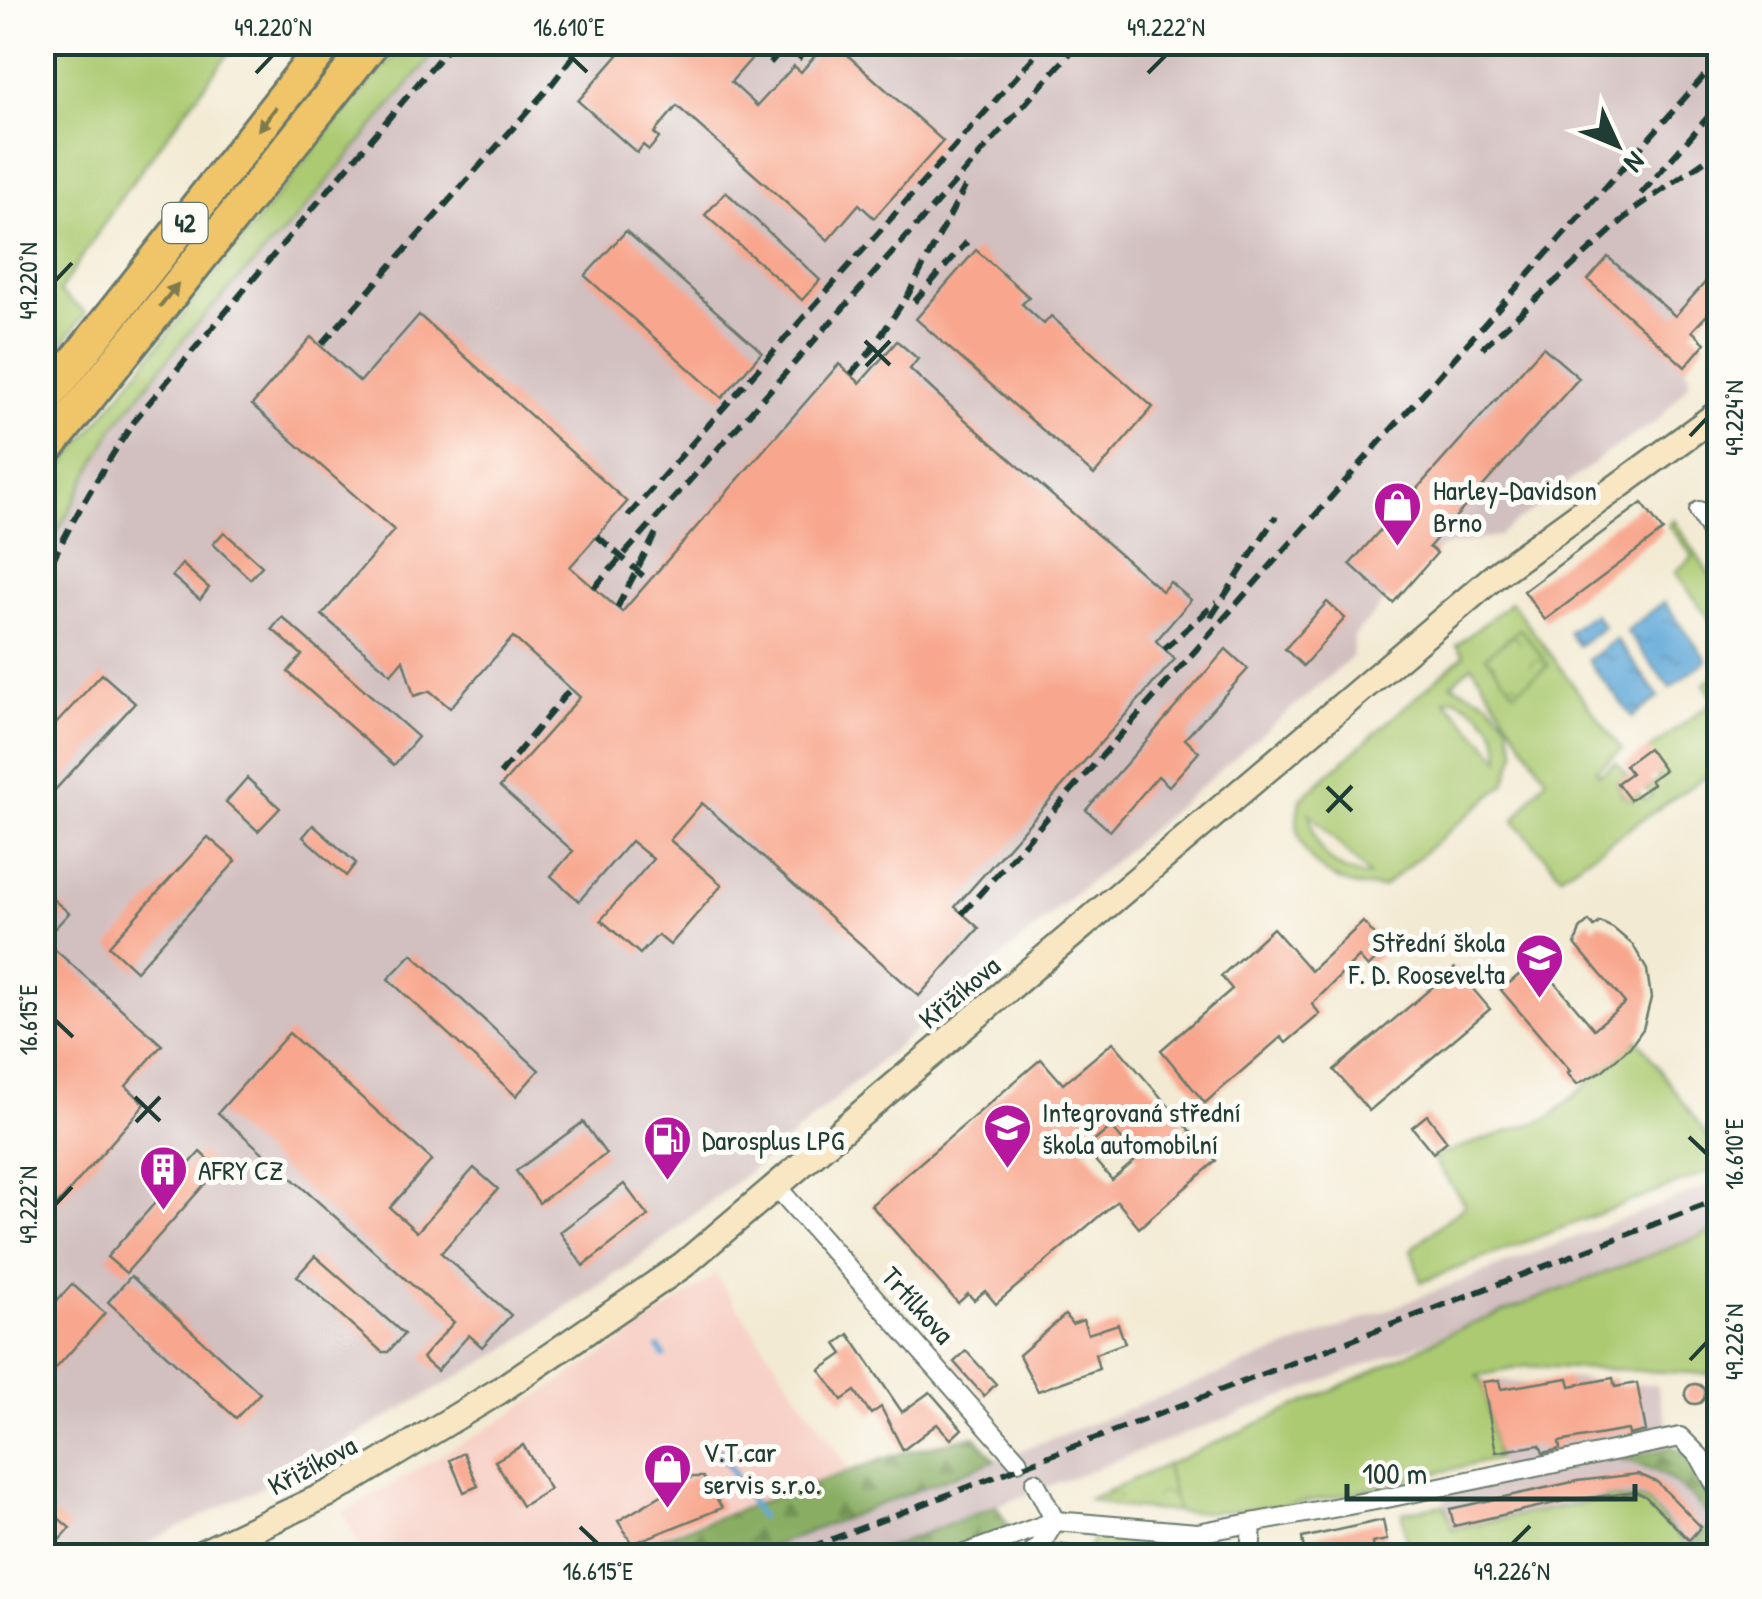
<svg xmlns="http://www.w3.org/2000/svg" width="1762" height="1599" viewBox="0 0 1762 1599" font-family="'Patrick Hand',sans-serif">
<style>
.built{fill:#f7d1c7}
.industrial{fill:#d2bfc0}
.green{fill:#acca72;stroke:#668453;stroke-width:2.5;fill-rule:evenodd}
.forest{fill:url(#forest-firs);stroke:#54764c;stroke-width:2.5}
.park{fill:url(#park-crowns);stroke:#668453;stroke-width:2.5}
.water{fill:url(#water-ripples);stroke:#407386;stroke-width:2.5}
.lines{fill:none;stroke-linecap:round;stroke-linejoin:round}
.stream{stroke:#62a9d9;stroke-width:6}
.building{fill:#f8a78e;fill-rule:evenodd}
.street-casing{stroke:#697a6c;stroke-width:22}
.secondary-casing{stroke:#697a6c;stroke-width:30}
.highway-casing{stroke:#697a6c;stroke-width:38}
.street{stroke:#fff;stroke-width:18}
.secondary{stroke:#f9e7c3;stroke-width:25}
.highway{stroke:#f0c469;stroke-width:32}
.rail{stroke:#1f3d34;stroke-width:6;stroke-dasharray:15 8;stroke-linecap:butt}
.oneway{fill:#7d7a4c}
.ticks{fill:none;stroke:#1f3d34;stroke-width:4}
.labels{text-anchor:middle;stroke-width:10;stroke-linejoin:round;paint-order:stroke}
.shield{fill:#fdfcf7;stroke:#62766e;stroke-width:2.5}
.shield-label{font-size:25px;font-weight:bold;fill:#1f3d34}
.poi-label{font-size:28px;fill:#1f3d34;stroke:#fdfcf7;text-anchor:start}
.street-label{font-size:28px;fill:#1f3d34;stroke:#fdfcf7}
.neatline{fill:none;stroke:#1f3d34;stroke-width:4}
.ticks-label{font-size:25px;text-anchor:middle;fill:#1f3d34}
</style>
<defs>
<pattern id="forest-firs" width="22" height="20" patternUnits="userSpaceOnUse" patternTransform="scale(2.5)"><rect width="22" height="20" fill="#89ae64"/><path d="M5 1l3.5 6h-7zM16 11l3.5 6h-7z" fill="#6f8f53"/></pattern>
<pattern id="park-crowns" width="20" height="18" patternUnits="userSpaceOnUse" patternTransform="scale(2.5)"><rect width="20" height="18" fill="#acca72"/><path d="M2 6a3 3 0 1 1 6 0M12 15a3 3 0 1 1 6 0" fill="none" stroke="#8ba55e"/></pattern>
<pattern id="water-ripples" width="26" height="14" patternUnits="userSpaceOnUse" patternTransform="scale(2.5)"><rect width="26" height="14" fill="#62a9d9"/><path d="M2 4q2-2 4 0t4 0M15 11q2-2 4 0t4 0" fill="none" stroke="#508bb1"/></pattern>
</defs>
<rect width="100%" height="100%" fill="#fdfcf7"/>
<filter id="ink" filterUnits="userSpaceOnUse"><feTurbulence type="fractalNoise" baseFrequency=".01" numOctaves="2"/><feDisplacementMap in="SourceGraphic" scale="20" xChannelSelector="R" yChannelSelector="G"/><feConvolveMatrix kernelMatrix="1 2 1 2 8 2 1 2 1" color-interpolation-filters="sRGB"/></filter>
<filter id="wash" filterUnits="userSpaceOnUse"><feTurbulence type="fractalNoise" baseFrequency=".0048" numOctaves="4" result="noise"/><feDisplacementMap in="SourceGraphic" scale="40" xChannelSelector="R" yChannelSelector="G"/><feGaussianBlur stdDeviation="2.25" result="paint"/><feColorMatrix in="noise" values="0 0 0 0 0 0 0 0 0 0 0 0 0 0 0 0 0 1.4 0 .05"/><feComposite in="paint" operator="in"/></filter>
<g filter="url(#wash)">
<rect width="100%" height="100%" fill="#f3ead3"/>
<path class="built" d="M715 1275 851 1471 608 1556H364L343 1513 508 1416 625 1340Z"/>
<g class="industrial">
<path d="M443 43H1719V301L1692 331 1705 343 1685 367 1690 375 1689 384 1656 422 1608 452 1498 536 1440 547 1393 603 1387 599 1354 636 1352 657 769 1156 634 1262 503 1351 294 1471 121 1556H43L42 559 114 427 192 329 298 216Z"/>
<path d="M1719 1182V1229L1259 1406 865 1556H746Z"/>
<path d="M1568 1378 1596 1381 1613 1378 1620 1386 1637 1383 1656 1385 1674 1447 1644 1451 1622 1459 1641 1463 1681 1485 1714 1522 1688 1547 1645 1500 1608 1498 1452 1529 1443 1494 1502 1481 1483 1382 1499 1380 1528 1384Z"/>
</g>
<g class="green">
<path d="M43 42 236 43 122 196 59 292 86 313 60 347 43 358Z"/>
<path d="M340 43H356L82 380Z"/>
<path d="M405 43H443L298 217 192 329 114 427 43 559V491L334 124Z"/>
<path d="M1674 520 1719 589V632L1675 572 1693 557 1669 525Z"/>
<path d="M1511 602 1622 750 1596 770 1600 774 1616 762 1627 776 1617 783 1622 796 1625 794 1630 800 1639 793 1645 800 1652 796 1646 789 1659 779 1649 750 1715 700 1704 684 1719 672V767L1561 875 1514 821 1546 778 1472 665 1451 684 1487 700 1507 721 1516 752 1505 784 1383 887C1347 891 1306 871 1298 831 1296 821 1298 809 1300 799L1464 655 1457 645ZM1455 698C1483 711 1500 727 1501 759L1445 700ZM1310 814 1369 875 1368 876C1333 873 1314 849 1310 814Z"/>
<path d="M1638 1039 1719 1153V1168L1421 1282 1411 1249 1465 1205 1432 1157 1549 1118Z"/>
<path d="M1719 1229V1388L1712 1374 1528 1366 1477 1376 1483 1382 1497 1459C1392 1482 1285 1516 1177 1512L1166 1465 1363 1376 1454 1331Z"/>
<path d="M1608 1498 1645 1500 1688 1547 1685 1556H1407L1403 1512 1445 1505 1452 1529Z"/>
<path d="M1094 1533 1191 1543 1235 1539 1245 1547V1556H1088Z"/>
</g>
<g class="forest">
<path d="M975 1436 995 1460 746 1556H608L898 1454Z"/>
<path d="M1674 1447 1694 1461 1707 1484 1701 1488 1719 1516V1556H1685L1688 1547 1714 1522C1688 1490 1662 1467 1620 1459Z"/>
<path d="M996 1506 1010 1529 935 1556H865Z"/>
</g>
<g class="park">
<path d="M1520 629 1549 665 1515 692 1486 656Z"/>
<path d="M1166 1465 1177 1512 1119 1507 1089 1499Z"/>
</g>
<g class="water">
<path d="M1664 602 1707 660 1670 688 1626 631Z"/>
<path d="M1594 613 1604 627 1578 646 1568 632Z"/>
<path d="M1616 639 1659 697 1632 717 1588 660Z"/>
</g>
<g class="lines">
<g class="stream">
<path d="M659 1348 664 1356"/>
<path d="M715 1443 760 1517"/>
<path d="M1704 1487 1720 1510"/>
</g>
</g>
<g id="blocks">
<g class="building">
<path d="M604 42H766L731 82 757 106 794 66 801 72 827 42H833L943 141 874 218 859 204 828 240 677 106 654 133 659 138 649 150 643 145 637 153 578 101 618 55Z"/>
<path d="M726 192 820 280 802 300 705 215Z"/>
<path d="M626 231 762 352 722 398 585 276Z"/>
<path d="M976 250 1029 297 1022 304 1044 324 1051 316 1153 407 1094 475 916 319Z"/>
<path d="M1608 257 1675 316 1720 266V301L1692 331 1705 343 1685 367 1588 280Z"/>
<path d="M419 315 627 502 570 567 622 612 839 364 860 383 897 341 918 359 910 369 961 416 1162 591 1170 582 1191 600 1156 641 1175 659 955 907 979 928 919 996 702 803 670 840 722 885 670 945 658 935 640 954 601 920 653 859 631 841 579 901 551 876 573 851 500 787 580 697 513 637 450 708 430 691 414 696 403 660 391 674 322 615 394 530 252 405 311 337 360 382Z"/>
<path d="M1543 347 1579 378 1429 547 1437 553 1393 603 1350 564Z"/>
<path d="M1642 503 1663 531 1545 620 1524 591Z"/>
<path d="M224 532 262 566 250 579 213 544Z"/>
<path d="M182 564 209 588 200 600 172 576Z"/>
<path d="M1327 602 1345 618 1303 666 1285 649Z"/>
<path d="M282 617 418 737 394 765 288 672 302 655 272 629Z"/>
<path d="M1226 649 1248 669 1185 739 1199 752 1169 786 1158 776 1110 831 1086 810Z"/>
<path d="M102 674 135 703 42 804V739Z"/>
<path d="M1648 748 1664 770 1650 780 1653 784 1630 800 1617 783 1631 773 1625 765Z"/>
<path d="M247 778 280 808 258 831 226 802Z"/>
<path d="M313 825 356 863 346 876 303 837Z"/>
<path d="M208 837 236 861 136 971 109 946Z"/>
<path d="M42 890 69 913 44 940 162 1045 126 1086 145 1104 42 1222Z"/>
<path d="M1589 921 1594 927 1600 922 1613 928 1633 945 1647 970 1651 998 1643 1029 1630 1047 1602 1071 1577 1084 1567 1073 1570 1071 1501 990 1533 963 1549 981 1552 979 1594 1029 1625 1003 1575 944 1580 929Z"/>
<path d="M1363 922 1387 949 1368 967 1359 957 1312 1004 1320 1014 1286 1043 1281 1037 1205 1103 1161 1050 1232 989 1221 976 1273 928 1311 971Z"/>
<path d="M412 954 539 1070 516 1096 388 979Z"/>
<path d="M1455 968 1490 1009 1369 1111 1334 1070Z"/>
<path d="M289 1033 432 1160 390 1208 417 1232 474 1168 498 1189 441 1253 511 1315 482 1347 469 1335 437 1371 422 1358 454 1322 218 1113Z"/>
<path d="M1113 1042 1216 1161 1139 1228 1117 1201 996 1304 985 1291 974 1300 968 1294 958 1303 871 1205 1041 1059 1063 1084ZM1111 1127 1138 1158 1112 1180 1085 1149Z"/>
<path d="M1427 1115 1447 1141 1433 1153 1412 1127Z"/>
<path d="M583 1122 606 1154 539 1203 516 1171Z"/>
<path d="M200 1152 218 1169 126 1273 107 1257Z"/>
<path d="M624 1184 648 1216 583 1266 560 1232Z"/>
<path d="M315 1256 404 1334 388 1352H382L297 1276Z"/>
<path d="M131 1276 260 1393 236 1418 108 1302Z"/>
<path d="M72 1284 105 1313 42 1384V1317Z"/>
<path d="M1065 1315 1072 1324 1083 1320 1088 1334 1118 1324 1125 1343 1095 1354 1099 1369 1038 1391 1019 1355Z"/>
<path d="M849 1334 902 1412 930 1392 962 1429 951 1439 937 1424 903 1450 881 1407 871 1414 855 1391 842 1400 820 1370 843 1354 836 1344Z"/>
<path d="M966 1351 996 1384 984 1396 954 1362Z"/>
<path d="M1568 1378 1570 1386 1613 1378 1615 1387 1637 1383 1646 1431 1629 1435 1628 1430 1580 1438 1559 1442 1560 1449 1543 1453 1540 1445 1496 1452 1483 1382 1499 1380 1501 1389Z"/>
<circle cx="1695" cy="1394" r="10"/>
<path d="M523 1445 550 1489 522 1506 495 1461Z"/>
<path d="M464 1453 478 1486 464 1492 450 1460Z"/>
<path d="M1638 1474 1657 1482 1701 1527 1689 1540 1645 1496 1635 1492 1564 1501 1454 1526 1450 1509 1577 1481Z"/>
<path d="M692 1477H703L722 1508 632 1544 618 1521Z"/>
<path d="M42 1504 70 1528 45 1556H42Z"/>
<path d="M1383 1520 1387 1540 1372 1543 1374 1556H1305L1302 1538Z"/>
</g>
</g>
</g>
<g filter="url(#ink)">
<use href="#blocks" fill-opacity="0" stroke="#697a6c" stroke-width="2.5"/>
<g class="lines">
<defs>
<g id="street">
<path d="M1699 511 1720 548"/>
<path d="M776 1186 1018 1461"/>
<path d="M1035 1482 1055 1521"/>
<path d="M1034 1551 1071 1556"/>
<path d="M959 1556 1055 1521 1197 1533 1387 1498 1680 1437 1700 1457 1720 1493"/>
<path d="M1034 1556 1055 1521"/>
<path d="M1250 1556 1252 1524"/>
</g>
<path id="secondary" d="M196 1556 332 1492 499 1391 683 1265 1496 575 1720 412"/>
<g id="highway">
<path d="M42 404 327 42"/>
<path d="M42 455 373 42"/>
</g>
</defs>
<use href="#street" class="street-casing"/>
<use href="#secondary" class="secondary-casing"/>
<use href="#highway" class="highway-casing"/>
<use href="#street" class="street"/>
<use href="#secondary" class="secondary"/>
<use href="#highway" class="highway"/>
<g class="rail">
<path d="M798 59 812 42"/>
<path d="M770 63 789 42"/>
<path d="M1641 194 1720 103"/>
<path d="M914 302 967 242"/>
<path d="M322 344 552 84 584 42"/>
<path d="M1482 348 1635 209 1720 150"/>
<path d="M867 356 908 295 965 187"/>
<path d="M851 374 875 347"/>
<path d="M628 516 1047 42"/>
<path d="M597 536 649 581"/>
<path d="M42 583C69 524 102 469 138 416L453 42"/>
<path d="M594 588 1080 42"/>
<path d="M617 608 657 531"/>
<path d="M1211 617 1276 516"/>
<path d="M1164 649 1217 602"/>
<path d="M500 774 571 688"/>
<path d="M962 914 1720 58"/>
<path d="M788 1556 1720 1199"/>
</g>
</g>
<defs><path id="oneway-solid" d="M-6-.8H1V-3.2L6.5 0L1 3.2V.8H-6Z" transform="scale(2.5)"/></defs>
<g class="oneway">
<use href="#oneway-solid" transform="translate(267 119) rotate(128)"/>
<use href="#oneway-solid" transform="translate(169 295) rotate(-51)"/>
</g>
</g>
<path class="ticks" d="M569 55 587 72M256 73 273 55M1148 73 1166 55M55 281 72 263M865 341 890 365M866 366 890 341M1690 436 1707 418M1327 787 1352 811M1327 812 1352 786M55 1020 73 1037M135 1097 160 1121M136 1122 160 1097M1689 1137 1707 1154M55 1205 72 1187M1690 1360 1707 1342M580 1527 598 1544M1512 1544 1530 1526"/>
<defs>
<symbol id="shop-pin" viewBox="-11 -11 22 30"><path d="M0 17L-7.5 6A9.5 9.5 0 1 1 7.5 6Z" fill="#b5179e" stroke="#fdfcf7"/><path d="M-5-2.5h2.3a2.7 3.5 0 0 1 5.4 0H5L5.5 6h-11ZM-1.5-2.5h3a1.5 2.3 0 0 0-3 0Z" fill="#fff"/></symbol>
<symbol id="university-pin" viewBox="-11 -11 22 30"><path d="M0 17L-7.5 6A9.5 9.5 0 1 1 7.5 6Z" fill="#b5179e" stroke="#fdfcf7"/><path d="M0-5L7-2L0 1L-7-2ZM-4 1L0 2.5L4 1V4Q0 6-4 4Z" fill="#fff"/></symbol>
<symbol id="school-pin" viewBox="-11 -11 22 30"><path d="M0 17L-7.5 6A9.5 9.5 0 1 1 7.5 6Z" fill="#b5179e" stroke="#fdfcf7"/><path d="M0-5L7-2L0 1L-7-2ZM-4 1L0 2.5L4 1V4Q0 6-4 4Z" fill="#fff"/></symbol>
<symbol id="fuel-pin" viewBox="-11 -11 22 30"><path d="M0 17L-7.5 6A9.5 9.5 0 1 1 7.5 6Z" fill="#b5179e" stroke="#fdfcf7"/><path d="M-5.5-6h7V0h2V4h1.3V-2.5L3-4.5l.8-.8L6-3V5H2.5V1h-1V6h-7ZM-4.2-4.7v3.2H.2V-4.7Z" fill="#fff"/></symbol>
<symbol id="building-pin" viewBox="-11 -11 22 30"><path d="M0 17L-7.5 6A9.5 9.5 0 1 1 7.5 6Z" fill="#b5179e" stroke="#fdfcf7"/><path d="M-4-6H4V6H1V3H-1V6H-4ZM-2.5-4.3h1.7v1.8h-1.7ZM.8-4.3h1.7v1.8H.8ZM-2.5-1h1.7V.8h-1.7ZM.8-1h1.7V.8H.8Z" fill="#fff"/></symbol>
</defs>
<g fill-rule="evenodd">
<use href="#shop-pin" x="1370" y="478" width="55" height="75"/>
<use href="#university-pin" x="1512" y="930" width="55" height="75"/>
<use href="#school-pin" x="980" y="1100" width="55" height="75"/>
<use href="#fuel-pin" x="640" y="1112" width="55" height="75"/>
<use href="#building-pin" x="136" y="1142" width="55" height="75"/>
<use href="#shop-pin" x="640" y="1440" width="55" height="75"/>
</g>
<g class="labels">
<rect class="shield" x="162.5" y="203" width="45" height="40" rx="8"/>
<g class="shield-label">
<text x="185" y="232">42</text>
</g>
<g class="poi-label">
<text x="1433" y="500">Harley-Davidson<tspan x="1433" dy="32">Brno</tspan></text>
<text x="1505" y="952" text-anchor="end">Střední škola<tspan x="1505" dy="32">F. D. Roosevelta</tspan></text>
<text x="1042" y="1122">Integrovaná střední<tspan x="1042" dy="32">škola automobilní</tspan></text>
<text x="702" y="1150">Darosplus LPG</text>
<text x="198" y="1180">AFRY CZ</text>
<text x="703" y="1462">V.T.car<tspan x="703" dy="32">servis s.r.o.</tspan></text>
</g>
<g class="street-label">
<text transform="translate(959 992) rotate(-40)" y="10">Křižíkova</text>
<text transform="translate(918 1305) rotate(48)" y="10">Trtílkova</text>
<text transform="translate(312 1465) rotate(-28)" y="10">Křižíkova</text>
</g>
</g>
<rect width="1762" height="1599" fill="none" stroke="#fdfcf7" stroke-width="110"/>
<g transform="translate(1617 145) rotate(134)" stroke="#fdfcf7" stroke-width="8" paint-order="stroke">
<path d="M0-8L18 38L0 25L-18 38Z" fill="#1f3d34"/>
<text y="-15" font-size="28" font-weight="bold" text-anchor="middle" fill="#1f3d34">N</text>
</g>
<path d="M1347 1484v15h288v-15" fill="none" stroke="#1f3d34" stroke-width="5"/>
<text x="1362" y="1484" font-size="30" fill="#1f3d34" stroke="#fdfcf7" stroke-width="8" paint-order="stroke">100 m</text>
<rect x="55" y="55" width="1652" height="1489" class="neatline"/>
<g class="ticks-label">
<text x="273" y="36">49.220°N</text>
<text x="569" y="36">16.610°E</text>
<text x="1166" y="36">49.222°N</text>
<text transform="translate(28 281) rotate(-90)" y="9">49.220°N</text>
<text transform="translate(1734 418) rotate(-90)" y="9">49.224°N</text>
<text transform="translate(28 1020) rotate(-90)" y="9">16.615°E</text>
<text transform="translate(1734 1154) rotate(-90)" y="9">16.610°E</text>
<text transform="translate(28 1205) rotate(-90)" y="9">49.222°N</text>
<text transform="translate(1734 1342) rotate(-90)" y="9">49.226°N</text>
<text x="598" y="1580">16.615°E</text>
<text x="1512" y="1580">49.226°N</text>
</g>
</svg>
